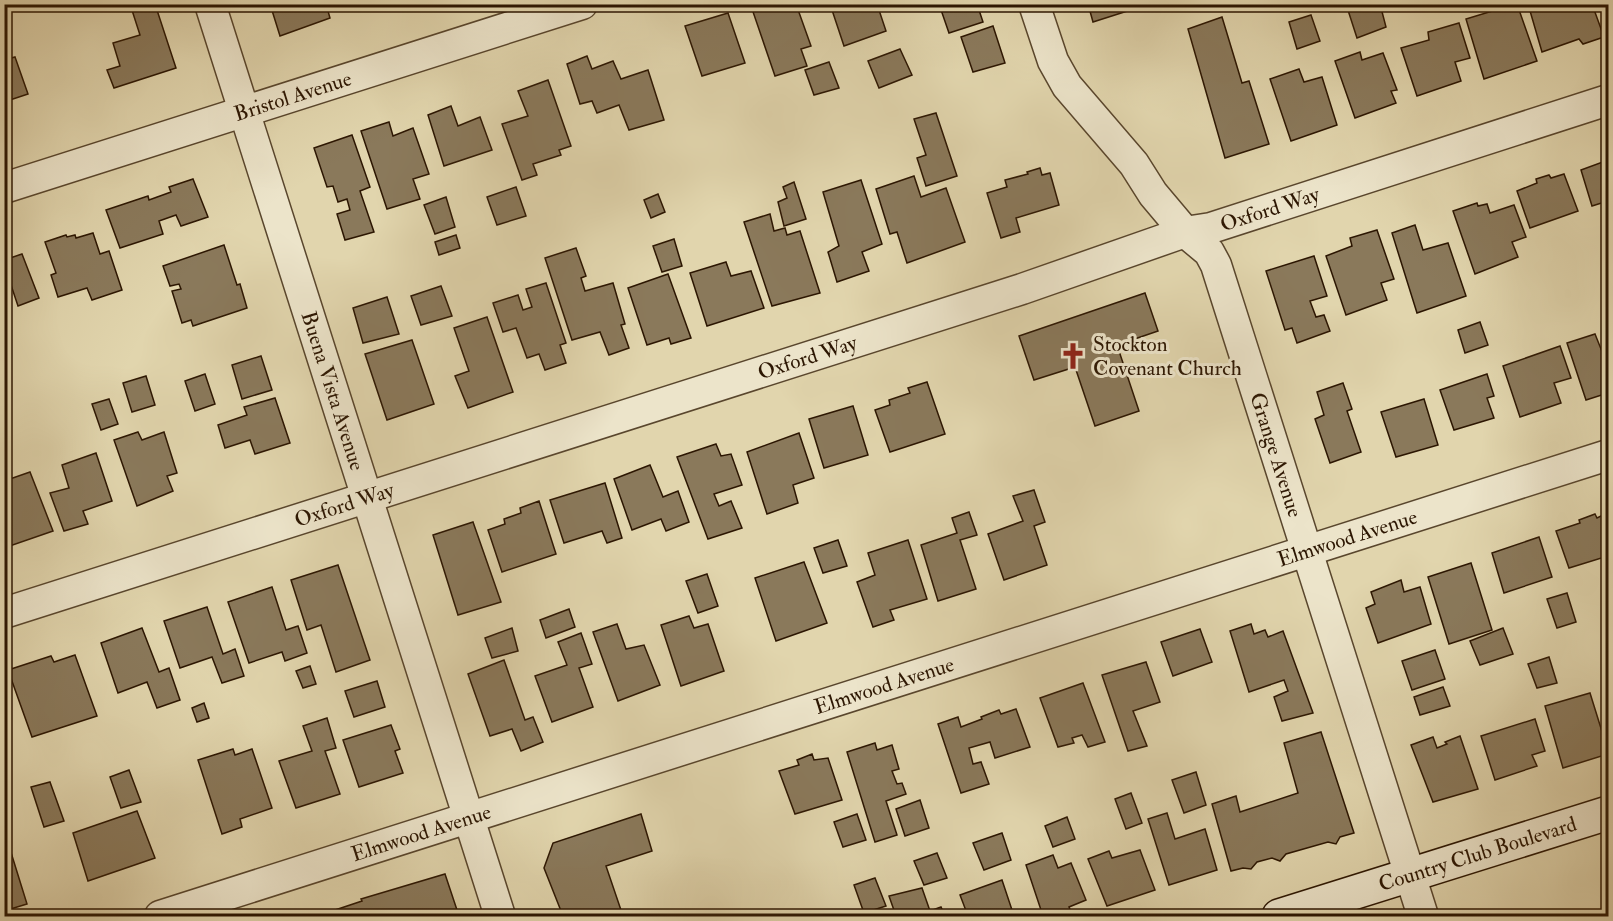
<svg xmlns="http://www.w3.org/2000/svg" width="1613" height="921" viewBox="0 0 1613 921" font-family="'IM FELL Double Pica',serif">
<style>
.building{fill:#8a795b;stroke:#2c1602;stroke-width:1.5}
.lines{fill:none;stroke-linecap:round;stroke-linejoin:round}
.street-casing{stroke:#59462d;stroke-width:33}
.secondary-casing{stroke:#2c1602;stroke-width:36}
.street{stroke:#ece4ca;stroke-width:30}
.secondary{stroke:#ece4ca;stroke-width:33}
.labels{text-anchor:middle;stroke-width:6;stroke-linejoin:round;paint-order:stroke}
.street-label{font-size:21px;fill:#2c1602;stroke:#ece4ca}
.poi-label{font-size:21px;fill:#2c1602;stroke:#ece4ca;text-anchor:start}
</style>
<rect width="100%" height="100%" fill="#e1d5ad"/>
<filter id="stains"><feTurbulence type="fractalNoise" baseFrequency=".00333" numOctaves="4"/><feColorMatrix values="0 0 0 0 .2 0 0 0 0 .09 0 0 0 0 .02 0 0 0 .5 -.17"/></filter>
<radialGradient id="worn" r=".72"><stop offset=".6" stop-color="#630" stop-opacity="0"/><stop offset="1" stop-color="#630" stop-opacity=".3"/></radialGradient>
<g class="building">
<path d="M130 4H155L176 68 114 88 107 70 120 66 113 43 140 35Z"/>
<path d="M270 4H326L330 18 280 36Z"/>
<path d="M755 4H796L811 46 801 49 807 66 775 76 751 6Z"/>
<path d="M830 4H877L886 31 844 46Z"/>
<path d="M939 4H977L983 22 949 33Z"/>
<path d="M1088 4H1139L1140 7 1093 22Z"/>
<path d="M1346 4H1380L1386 27 1357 38Z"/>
<path d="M1498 4H1517L1537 61 1484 79 1466 19 1499 9Z"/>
<path d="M1528 4H1592L1604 37 1583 44 1579 39 1542 52Z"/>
<path d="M728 13 745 63 702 76 685 26Z"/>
<path d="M1311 15 1320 41 1297 49 1289 22Z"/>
<path d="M1222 17 1242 83 1249 81 1269 144 1225 158 1188 29Z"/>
<path d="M1459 23 1470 58 1455 62 1461 81 1417 96 1401 48 1429 40 1428 32Z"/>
<path d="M993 26 1005 63 973 72 961 37Z"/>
<path d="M900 49 912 75 879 88 868 61Z"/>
<path d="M1360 52 1362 60 1383 53 1397 90 1391 91 1396 103 1355 118 1335 61Z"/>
<path d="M587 56 592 69 613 61 621 79 648 70 664 120 629 130 619 105 597 113 592 101 580 104 567 64Z"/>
<path d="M15 57 28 94 4 102V60Z"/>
<path d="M829 62 839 88 814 95 805 70Z"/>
<path d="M1299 69 1304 82 1322 77 1337 125 1291 141 1270 79Z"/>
<path d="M548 80 571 146 559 150 561 155 533 164 537 175 522 180 502 124 528 116 518 91Z"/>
<path d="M451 106 458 126 480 117 492 150 444 166 428 115Z"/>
<path d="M936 113 957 176 926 186 917 158 926 155 914 119Z"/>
<path d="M389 122 393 136 413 128 429 174 413 179 420 199 387 209 361 131Z"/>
<path d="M352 135 370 187 360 191 374 232 345 240 337 214 350 210 347 199 338 202 333 186 327 187 314 148Z"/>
<path d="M1608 160V201L1592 206 1581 170Z"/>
<path d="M1040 168 1042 175 1050 173 1059 205 1016 218 1020 232 1001 238 987 193 1007 187 1005 180 1028 174 1027 172Z"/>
<path d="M1564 174 1578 211 1530 228 1517 191 1537 183 1536 179 1549 175 1551 178Z"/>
<path d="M914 176 921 197 946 188 965 242 907 263 897 232 890 234 876 189Z"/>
<path d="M193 179 208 217 181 226 176 215 159 221 163 234 120 248 106 210 148 196 149 200 171 192 169 187Z"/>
<path d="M861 180 882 244 862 252 869 271 837 282 828 252 839 246 823 192Z"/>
<path d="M794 182 806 219 784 226 778 202 787 198 783 187Z"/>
<path d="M516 187 526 216 497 225 487 197Z"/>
<path d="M658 194 665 212 651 218 644 200Z"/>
<path d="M446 197 455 227 435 234 424 205Z"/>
<path d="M1477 203 1478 206 1487 204 1490 213 1514 205 1526 237 1512 242 1518 257 1475 274 1453 211Z"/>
<path d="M770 214 774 231 785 228 787 235 800 231 820 293 772 306 744 222Z"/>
<path d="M1415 225 1423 250 1448 243 1466 296 1417 313 1392 233Z"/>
<path d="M1377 230 1394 279 1381 283 1387 300 1346 315 1326 256 1352 246 1350 238Z"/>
<path d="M93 233 100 254 109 251 122 290 92 300 87 288 58 297 51 275 56 273 45 242 66 235 67 237 75 235 76 238Z"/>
<path d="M456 235 460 248 439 255 435 242Z"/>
<path d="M674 239 682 266 662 272 653 246Z"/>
<path d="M224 245 237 285 240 284 247 308 193 326 191 320 182 323 172 291 181 289 179 284 170 286 163 266Z"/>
<path d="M576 248 586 276 581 278 585 291 613 283 625 324 621 325 629 348 609 355 600 332 572 340 545 258Z"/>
<path d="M22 254 39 298 18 306 6 270 4 271V260Z"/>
<path d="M1314 256 1327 296 1310 301 1316 317 1324 315 1330 331 1297 343 1292 328 1285 330 1266 271Z"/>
<path d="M726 262 731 276 751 271 764 308 707 326 690 273Z"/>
<path d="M668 274 691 338 671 344 669 338 647 345 628 288Z"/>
<path d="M546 283 566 343 560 345 566 363 545 370 539 354 527 358 516 328 503 332 493 303 518 295 523 310 532 307 526 289Z"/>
<path d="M441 286 452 316 421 325 411 296Z"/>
<path d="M1145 293 1158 331 1117 345 1139 411 1095 426 1075 367 1034 380 1019 336Z"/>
<path d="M387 297 399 334 363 343 353 308Z"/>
<path d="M487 317 513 392 468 408 455 376 469 371 454 328Z"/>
<path d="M1480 322 1488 345 1465 353 1458 330Z"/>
<path d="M1595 334 1603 354 1608 353V393L1586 400 1567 343Z"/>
<path d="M412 340 434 404 387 420 365 354Z"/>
<path d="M1560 346 1571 378 1554 383 1561 403 1520 417 1503 366Z"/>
<path d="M261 356 272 390 242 399 232 365Z"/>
<path d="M205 374 215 404 195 411 185 381Z"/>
<path d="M1487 374 1494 396 1487 398 1494 418 1454 430 1440 390Z"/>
<path d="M146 376 155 405 132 412 123 383Z"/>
<path d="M927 382 945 434 890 452 875 410 890 405 889 400 910 393 908 388Z"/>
<path d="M1343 383 1352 409 1347 411 1361 452 1330 463 1315 419 1324 415 1317 392Z"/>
<path d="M275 398 290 443 255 454 250 440 225 448 218 425 247 415 244 407Z"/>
<path d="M109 399 118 424 101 430 92 404Z"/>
<path d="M1424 399 1438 445 1396 457 1381 412Z"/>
<path d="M853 406 868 455 824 468 809 419Z"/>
<path d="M138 432 142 440 164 432 177 473 167 476 173 491 137 506 114 440Z"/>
<path d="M799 433 814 478 793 485 798 503 767 514 747 452Z"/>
<path d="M716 444 721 456 731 454 742 485 714 494 719 506 731 501 742 528 708 539 677 457Z"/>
<path d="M96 453 112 501 83 511 88 524 64 531 50 493 69 488 62 465Z"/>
<path d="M650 465 663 497 678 491 689 522 666 531 661 519 632 530 614 479Z"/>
<path d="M30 472 53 531 4 548V481Z"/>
<path d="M605 483 622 538 607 543 602 531 564 543 550 500Z"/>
<path d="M1034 490 1045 522 1034 526 1047 565 1004 580 988 534 1023 521 1013 496Z"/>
<path d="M539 501 556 554 502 572 488 530 505 524 504 519 521 513 520 508Z"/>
<path d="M969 512 977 535 960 540 976 589 938 601 921 545 957 533 952 518Z"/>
<path d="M1595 514 1597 518 1603 515 1608 530V556L1569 568 1556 531 1580 523 1579 520Z"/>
<path d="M473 522 501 602 458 615 433 535Z"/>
<path d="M1539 537 1552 577 1504 593 1492 553Z"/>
<path d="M838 540 847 566 823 573 814 548Z"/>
<path d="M908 540 927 599 890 610 894 620 873 627 857 582 875 575 868 553Z"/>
<path d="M804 562 827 623 776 641 755 578Z"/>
<path d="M1471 563 1492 630 1449 644 1428 577Z"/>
<path d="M338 565 370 660 336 672 321 625 307 630 291 580Z"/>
<path d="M707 574 718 606 698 613 686 581Z"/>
<path d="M1401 580 1404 592 1420 587 1431 624 1378 643 1366 608 1375 604 1371 592Z"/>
<path d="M272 587 286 630 298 626 307 653 285 661 282 652 249 663 228 602Z"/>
<path d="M1567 593 1576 622 1557 628 1547 599Z"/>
<path d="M207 607 223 654 235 649 244 676 222 683 212 657 180 668 164 621Z"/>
<path d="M569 609 575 627 546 638 540 620Z"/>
<path d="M689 616 694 628 708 624 724 671 681 686 661 625Z"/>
<path d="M617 624 626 649 644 645 660 685 618 701 593 632Z"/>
<path d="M1251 624 1254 634 1265 630 1268 637 1283 631 1313 713 1282 721 1274 697 1288 691 1284 680 1249 692 1230 631Z"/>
<path d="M142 628 159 672 169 668 180 700 157 708 147 682 118 693 101 643Z"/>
<path d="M512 628 518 651 492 658 485 638Z"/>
<path d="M1503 628 1513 654 1480 665 1470 641Z"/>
<path d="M1200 629 1212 662 1173 676 1161 642Z"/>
<path d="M581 633 592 664 579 668 593 707 552 722 535 676 567 665 558 642Z"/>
<path d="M1435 650 1445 679 1412 690 1402 661Z"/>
<path d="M75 655 97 716 32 737 8 670 51 656 54 662Z"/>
<path d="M1549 657 1557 683 1537 688 1528 664Z"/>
<path d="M504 660 525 720 533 717 543 742 521 751 512 729 490 736 468 674Z"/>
<path d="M1146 662 1160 702 1133 711 1147 746 1128 751 1102 675Z"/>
<path d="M310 666 316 684 303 688 296 671Z"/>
<path d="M377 681 385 707 354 717 345 691Z"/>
<path d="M1083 683 1105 742 1088 747 1082 735 1072 738 1074 743 1058 747 1040 698Z"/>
<path d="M1443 687 1450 706 1420 715 1414 697Z"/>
<path d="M1590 693 1604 738 1608 737V754L1563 768 1545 706Z"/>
<path d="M204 703 209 718 197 722 192 708Z"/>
<path d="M1016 709 1030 747 995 758 990 742 969 748 973 764 981 762 989 784 961 793 938 724 958 717 961 727 982 719 981 717 999 710 1001 714Z"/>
<path d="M327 718 336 748 325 751 340 794 296 808 279 761 312 751 303 726Z"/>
<path d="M1535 719 1545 751 1532 755 1537 766 1495 780 1481 736Z"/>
<path d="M391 725 400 749 395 751 403 773 359 787 343 740Z"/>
<path d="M1321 732 1354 833 1340 837 1336 844 1328 842 1286 854 1280 861 1272 858 1257 862 1251 869 1243 868 1231 871 1212 804 1236 796 1240 812 1298 793 1284 743Z"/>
<path d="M1460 736 1478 789 1433 802 1411 745 1433 737 1437 748 1447 744 1445 742Z"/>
<path d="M875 743 877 750 892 745 899 769 892 771 897 784 902 783 906 794 886 801 897 835 875 842 847 752Z"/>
<path d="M233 749 235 755 252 749 272 808 240 819 242 827 222 834 198 760Z"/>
<path d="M812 754 814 760 828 758 842 800 795 814 779 771 799 765 797 760Z"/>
<path d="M129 770 141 802 121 808 110 777Z"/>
<path d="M1196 772 1206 805 1184 813 1172 780Z"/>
<path d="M50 782 64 821 44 827 31 787Z"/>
<path d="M1131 793 1142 823 1126 829 1115 799Z"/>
<path d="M920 800 929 828 905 836 896 809Z"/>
<path d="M137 811 155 858 88 881 73 833Z"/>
<path d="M1167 813 1175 839 1205 829 1217 870 1169 885 1148 819Z"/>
<path d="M641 814 652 851 606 866 623 916H563L544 868 553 843Z"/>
<path d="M857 814 866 840 843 847 834 822Z"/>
<path d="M1067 817 1075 839 1053 847 1045 826Z"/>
<path d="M1002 833 1011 860 984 870 973 843Z"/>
<path d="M9 846 27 904 4 911V847Z"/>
<path d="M1140 850 1155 890 1107 906 1088 859 1109 851 1112 858Z"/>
<path d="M937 853 947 878 924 885 914 861Z"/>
<path d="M1053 855 1058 868 1071 863 1086 900 1069 907 1071 912 1056 916H1043L1026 865Z"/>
<path d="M445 874 459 916H330L329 912 362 901 361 899Z"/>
<path d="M875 878 886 906 864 913 854 885Z"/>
<path d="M1002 880 1014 916H968L960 895Z"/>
<path d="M922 888 930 911 941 907 945 916H896L889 896Z"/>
</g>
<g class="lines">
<defs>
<g id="street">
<path id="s1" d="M210 4 500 916"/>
<path id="s2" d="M1034 4 1053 61 1067 86 1134 164 1153 194 1185 232 1209 252 1216 265 1423 916"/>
<path id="s3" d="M4 188 582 4"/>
<path id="s4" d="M4 613 1022 289 1185 232 1211 228 1608 100"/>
<path id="s5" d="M160 916 1608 455"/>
</g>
<g id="secondary">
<path id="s6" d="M1279 916 1608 813"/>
</g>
</defs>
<use href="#street" class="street-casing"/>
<use href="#secondary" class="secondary-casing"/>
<use href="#street" class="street"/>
<use href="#secondary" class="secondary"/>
</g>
<defs>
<symbol id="church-bare" viewBox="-9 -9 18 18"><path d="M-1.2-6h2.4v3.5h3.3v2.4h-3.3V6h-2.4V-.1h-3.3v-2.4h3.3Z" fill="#8f2418" stroke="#ece4ca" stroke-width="2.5" paint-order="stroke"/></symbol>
</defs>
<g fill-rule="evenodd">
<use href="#church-bare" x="1054" y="337" width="38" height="38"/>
</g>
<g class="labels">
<g class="street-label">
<text dy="7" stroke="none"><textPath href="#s3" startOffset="303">Bristol Avenue</textPath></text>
<text dy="7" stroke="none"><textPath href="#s4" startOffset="1329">Oxford Way</textPath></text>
<text dy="7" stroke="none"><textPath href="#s4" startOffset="843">Oxford Way</textPath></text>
<text dy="7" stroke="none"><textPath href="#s1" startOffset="406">Buena Vista Avenue</textPath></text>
<text dy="7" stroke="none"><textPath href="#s2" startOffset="522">Grange Avenue</textPath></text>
<text dy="7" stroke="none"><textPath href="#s4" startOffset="357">Oxford Way</textPath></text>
<text dy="7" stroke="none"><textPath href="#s5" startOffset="1246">Elmwood Avenue</textPath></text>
<text dy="7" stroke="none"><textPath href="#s5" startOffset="760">Elmwood Avenue</textPath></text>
<text dy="7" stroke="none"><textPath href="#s5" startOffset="274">Elmwood Avenue</textPath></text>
<text dy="7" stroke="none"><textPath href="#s6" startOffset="208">Country Club Boulevard</textPath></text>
</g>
<g class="poi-label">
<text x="1093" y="351">Stockton<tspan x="1093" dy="24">Covenant Church</tspan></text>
</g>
</g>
<rect width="1613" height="921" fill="none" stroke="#e1d5ad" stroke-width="24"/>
<rect x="6" y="6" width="1601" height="909" fill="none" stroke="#2c1602" stroke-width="3"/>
<rect x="12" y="12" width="1589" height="897" fill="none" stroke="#2c1602" stroke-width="1.5"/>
<rect width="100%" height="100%" filter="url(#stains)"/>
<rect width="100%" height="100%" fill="url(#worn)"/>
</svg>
